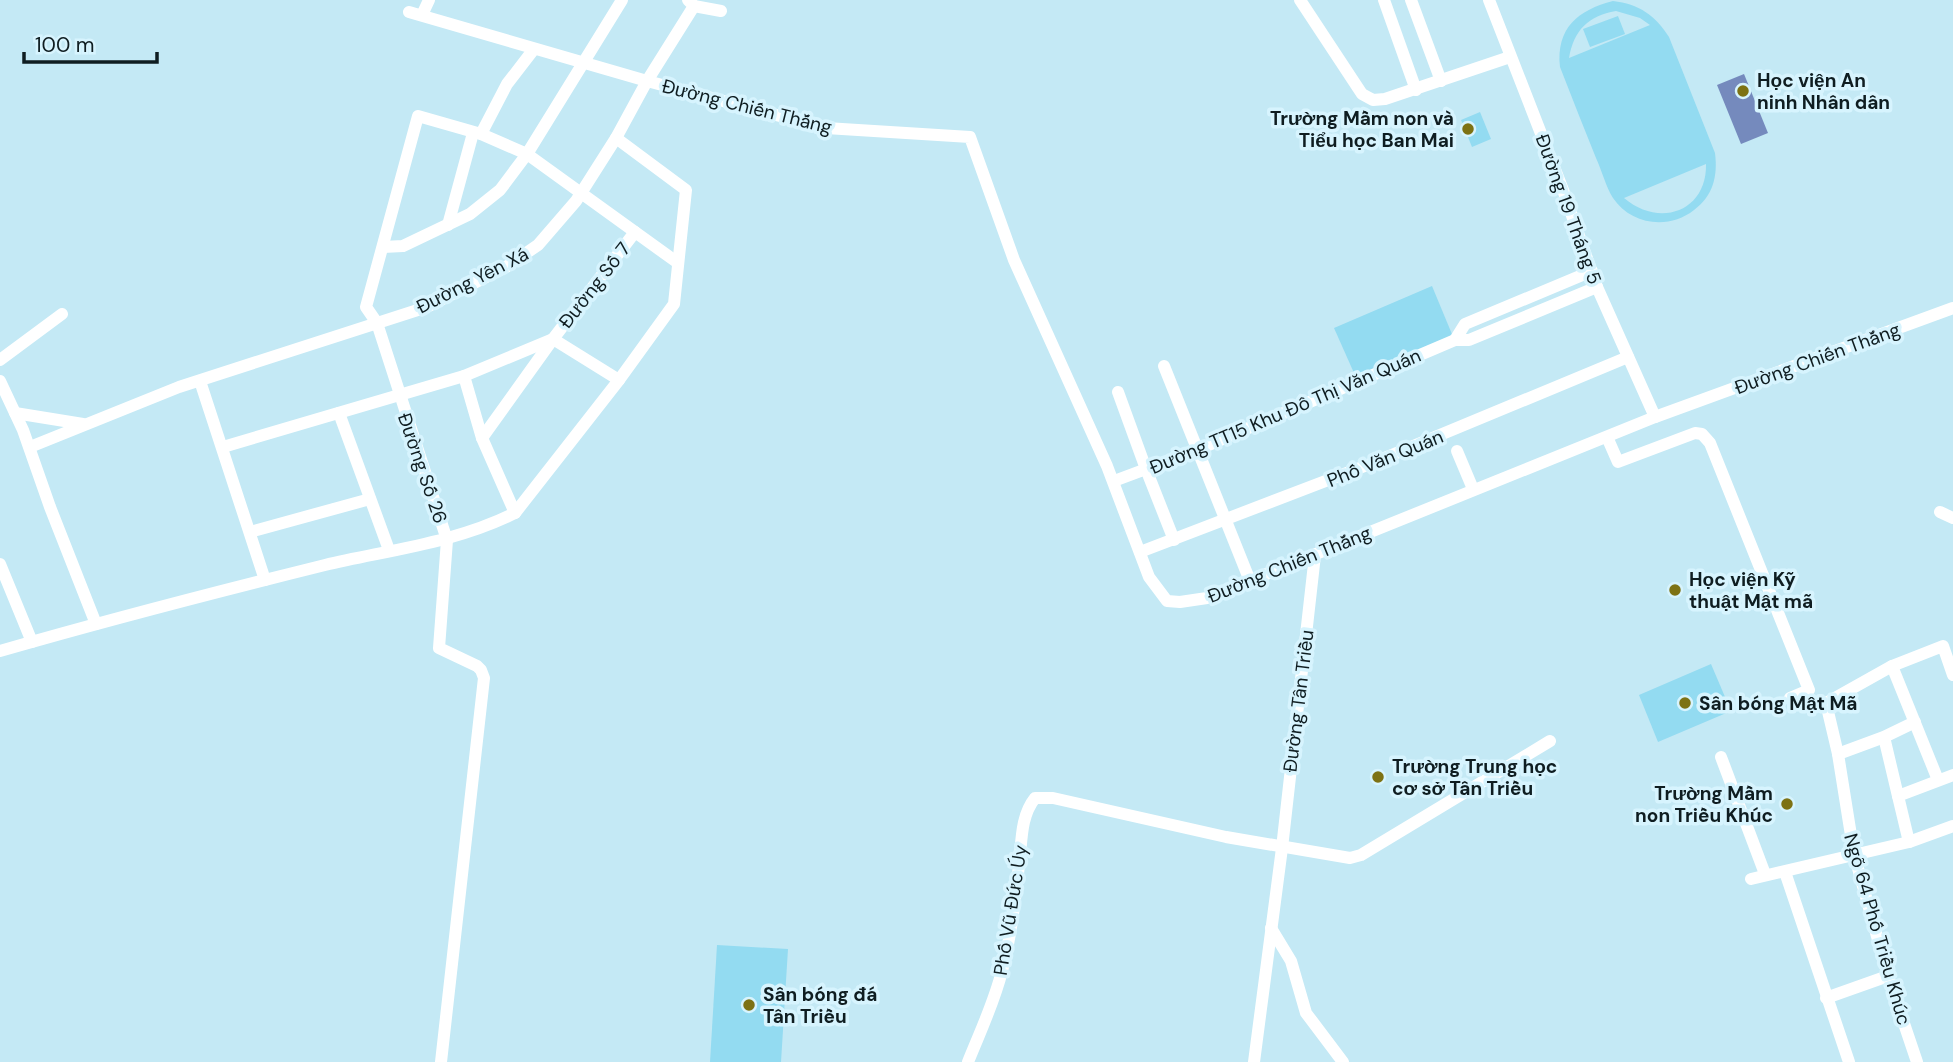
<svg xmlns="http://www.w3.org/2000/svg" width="1953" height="1062" viewBox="0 0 1953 1062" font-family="'DM Sans',sans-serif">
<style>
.green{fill:#93dbf1;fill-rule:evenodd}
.water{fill:#758abd}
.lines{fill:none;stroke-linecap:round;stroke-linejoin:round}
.minor{stroke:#fff;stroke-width:12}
.poi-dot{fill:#7d7214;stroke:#d7f4fe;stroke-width:2.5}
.labels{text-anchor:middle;stroke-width:7;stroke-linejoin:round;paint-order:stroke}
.poi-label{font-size:19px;font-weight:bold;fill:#0f1d21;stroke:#d7f4fe;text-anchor:start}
.street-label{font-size:19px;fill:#0f1d21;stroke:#d7f4fe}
</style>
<rect width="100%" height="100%" fill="#c4e9f5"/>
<g class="green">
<path d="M1613 1C1639 4 1655 15 1669 37L1715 153C1718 176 1713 196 1694 210 1669 230 1631 225 1613 198 1606 187 1602 171 1596 158 1584 128 1572 98 1560 67 1556 28 1578 10 1613 1ZM1616 11 1640 18 1650 25 1569 58C1574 30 1588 16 1616 11ZM1706 164C1707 212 1659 228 1624 198Z"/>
<path d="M1618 16 1625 34 1590 47 1583 29Z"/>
<path d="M1480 112 1491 139 1472 147 1461 120Z"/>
<path d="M1432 286 1454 339 1358 382 1334 328Z"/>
<path d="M1711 664 1731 711 1658 742 1639 695Z"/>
<path d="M717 945 788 949 781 1062H710Z"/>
</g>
<path class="water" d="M1744 74 1768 133 1741 144 1717 85Z"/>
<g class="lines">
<g class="minor">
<path d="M1300 0 1362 94 1373 100 1385 99 1510 57"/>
<path d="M1384 0 1416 90"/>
<path d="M1411 0 1441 81"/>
<path d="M1489 0 1563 190 1597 287 1655 417"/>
<path d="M694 6 721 11"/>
<path d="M409 12 647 81 826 128 970 137 1014 260 1107 466 1149 577 1167 601 1180 602 1207 598 1655 417 1953 308"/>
<path d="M422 15 429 0"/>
<path d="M481 134 507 84 534 49"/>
<path d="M448 225 473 133"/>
<path d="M383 247 403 246 470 214 500 190 527 154 622 0"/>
<path d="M553 339 619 380"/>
<path d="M1455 340 1465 324 1592 271"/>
<path d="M0 360 62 314"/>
<path d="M1164 366 1250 581"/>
<path d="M464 376 482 438 515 513"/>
<path d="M0 381 23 430 50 507 96 624"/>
<path d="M200 381 265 580"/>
<path d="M1118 392 1146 469 1174 540"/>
<path d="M15 413 83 424"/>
<path d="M339 413 389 550"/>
<path d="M1607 437 1618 462 1695 433 1702 434 1710 443 1809 690 1790 698"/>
<path d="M482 438 553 339 635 232"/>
<path d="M30 447 179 387 427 307 506 267 538 245 576 201 616 138 647 81 694 6 688 0"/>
<path d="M223 447 464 376 553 339"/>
<path d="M1457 451 1473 489"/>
<path d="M1114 481 1197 450 1455 340H1469L1597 287"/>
<path d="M1940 512 1953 518"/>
<path d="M250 532 370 499"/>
<path d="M1140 552 1370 464 1628 357"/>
<path d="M0 564 32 642"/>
<path d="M0 651C108 620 216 592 325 565 389 550 455 543 515 513L619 380 674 304 686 190 616 138"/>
<path d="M1892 666 1938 780"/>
<path d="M1884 737 1898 796 1953 775"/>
<path d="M1838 754 1884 737 1915 722"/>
<path d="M1721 757 1765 874"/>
<path d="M1898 796 1909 842"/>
<path d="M1785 872 1849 1062"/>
<path d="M1751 879 1909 842 1953 826"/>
<path d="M1271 928 1291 961 1306 1013 1343 1062"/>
<path d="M1826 998 1888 976"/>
<path d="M441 1062 484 678 481 670 477 666 439 648 447 540 377 323 366 307 418 116 481 134 527 154 678 263"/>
<path d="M968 1062C980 1032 994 1003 1002 971 1011 937 1015 900 1019 865 1022 842 1020 817 1035 798H1053L1226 837 1350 858 1361 855 1550 741"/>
<path d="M1254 1062 1282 848 1315 555"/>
<path d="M1917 1062 1888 976 1854 854 1838 754 1826 703 1892 666 1943 646 1953 675"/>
</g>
</g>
<g class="poi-dot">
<circle cx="1743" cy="91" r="7"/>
<circle cx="1468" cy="129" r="7"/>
<circle cx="1675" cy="590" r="7"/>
<circle cx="1685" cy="703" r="7"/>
<circle cx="1378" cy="777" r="7"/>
<circle cx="1787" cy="804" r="7"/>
<circle cx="749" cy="1005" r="7"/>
</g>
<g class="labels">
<g class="poi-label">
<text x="1757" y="87">Học viện An<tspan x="1757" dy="22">ninh Nhân dân</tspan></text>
<text x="1454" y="125" text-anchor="end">Trường Mầm non và<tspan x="1454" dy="22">Tiểu học Ban Mai</tspan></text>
<text x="1689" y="586">Học viện Kỹ<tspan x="1689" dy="22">thuật Mật mã</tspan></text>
<text x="1699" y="710">Sân bóng Mật Mã</text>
<text x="1392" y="773">Trường Trung học<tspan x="1392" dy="22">cơ sở Tân Triều</tspan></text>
<text x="1773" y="800" text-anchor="end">Trường Mầm<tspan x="1773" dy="22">non Triều Khúc</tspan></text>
<text x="763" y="1001">Sân bóng đá<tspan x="763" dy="22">Tân Triều</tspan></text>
</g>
<g class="street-label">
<text transform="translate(747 106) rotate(14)" y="7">Đường Chiến Thắng</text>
<text transform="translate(1569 209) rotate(70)" y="7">Đường 19 Tháng 5</text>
<text transform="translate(472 280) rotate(-27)" y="7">Đường Yên Xá</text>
<text transform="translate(594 285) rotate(-52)" y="7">Đường Số 7</text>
<text transform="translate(1817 358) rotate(-20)" y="7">Đường Chiến Thắng</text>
<text transform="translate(1285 411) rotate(-23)" y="7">Đường TT15 Khu Đô Thị Văn Quán</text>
<text transform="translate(1385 458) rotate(-22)" y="7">Phố Văn Quán</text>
<text transform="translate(423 468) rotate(71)" y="7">Đường Số 26</text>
<text transform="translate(1289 564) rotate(-22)" y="7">Đường Chiến Thắng</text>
<text transform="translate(1298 701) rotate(-83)" y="7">Đường Tân Triều</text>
<text transform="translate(1010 910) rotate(-81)" y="7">Phố Vũ Đức Úy</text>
<text transform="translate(1878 929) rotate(74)" y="7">Ngõ 64 Phố Triều Khúc</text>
</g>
</g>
<path d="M24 52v10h133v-10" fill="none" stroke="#0f1d21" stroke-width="3.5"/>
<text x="35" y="52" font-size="21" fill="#0f1d21" stroke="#d7f4fe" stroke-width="5" paint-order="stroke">100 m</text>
</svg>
